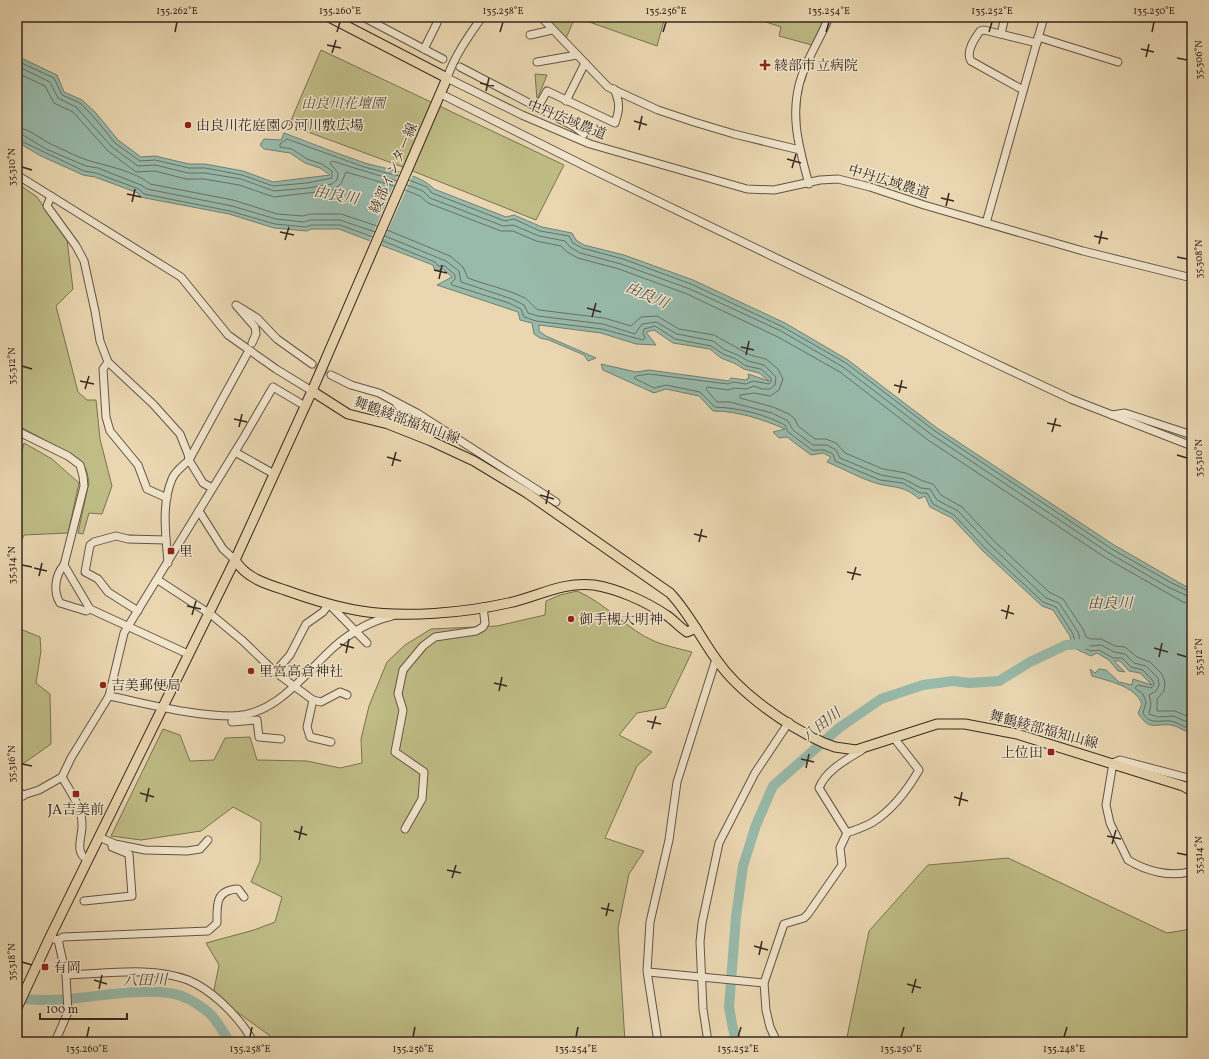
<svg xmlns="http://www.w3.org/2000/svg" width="1209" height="1059" viewBox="0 0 1209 1059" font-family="Vollkorn,'Noto Serif JP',serif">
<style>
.green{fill:#bfbc86;stroke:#7b7252}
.water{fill:#98baab;stroke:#718073}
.pier{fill:#ead7b1}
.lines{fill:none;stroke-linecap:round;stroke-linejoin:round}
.shore{stroke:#687165;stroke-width:1}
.river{stroke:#98baab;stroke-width:10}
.minor-tunnel{stroke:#c6b494;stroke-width:7;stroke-dasharray:7 3.5;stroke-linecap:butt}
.minor-casing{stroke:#645444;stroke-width:9}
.major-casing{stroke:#37281f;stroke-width:11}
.minor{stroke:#f1e5cc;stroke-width:7}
.major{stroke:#ead7b1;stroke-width:9}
.ticks{fill:none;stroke:#37281f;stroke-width:1.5}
.poi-dot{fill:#8f2418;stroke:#f1e5cc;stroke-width:1.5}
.labels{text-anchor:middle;stroke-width:3;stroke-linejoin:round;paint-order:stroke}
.poi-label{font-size:14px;fill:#37281f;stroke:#f1e5cc;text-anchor:start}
.park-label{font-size:14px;font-style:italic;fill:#594d39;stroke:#f1e5cc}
.street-label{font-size:14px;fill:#37281f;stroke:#f1e5cc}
.water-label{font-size:15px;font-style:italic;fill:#4f4c42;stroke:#f1e5cc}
.neatline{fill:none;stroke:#37281f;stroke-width:1.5}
.ticks-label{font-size:10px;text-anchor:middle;fill:#37281f}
</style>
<rect width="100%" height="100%" fill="#ead7b1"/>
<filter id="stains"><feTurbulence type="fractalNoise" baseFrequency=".005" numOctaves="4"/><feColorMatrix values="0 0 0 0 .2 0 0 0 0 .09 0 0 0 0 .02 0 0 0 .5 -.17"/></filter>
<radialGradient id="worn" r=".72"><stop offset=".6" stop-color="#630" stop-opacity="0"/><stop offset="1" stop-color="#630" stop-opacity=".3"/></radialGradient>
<g class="green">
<path d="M543 17H665L657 46 575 17 565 41Z"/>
<path d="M751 17H825L812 45 779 36 781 27Z"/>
<path d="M321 50 564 165 536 220 400 166 289 125Z"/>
<path d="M535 74 547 75 537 100Z"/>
<path d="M17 183 37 197 67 240 73 289 56 306 78 392 87 400H96L100 439 112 486 102 514 89 513 83 534 78 533 89 482 86 469 76 457 17 425Z"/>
<path d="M24 443 52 459 79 483 68 533 24 535 17 551V473Z"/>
<path d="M577 591C606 603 627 630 656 642 667 646 680 649 692 652L665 708 637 713 619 735 652 752 637 766 605 838 644 851 629 874 618 928 625 1042H271L269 1035 213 995 219 965 206 943 254 930 275 922 282 897 251 882 260 861 261 822 233 807 201 831 141 840 111 836 163 729 180 735 190 761 214 760 225 738 250 737 257 760 307 761 340 768 362 763 361 739 369 706 387 662 405 645 431 629 497 626 545 615 546 601 560 595Z"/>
<path d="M17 623 18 628 40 637 41 651 36 683 50 694 51 744 17 768Z"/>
<path d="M1008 858 1167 933 1192 929V1042H846L869 931 928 865Z"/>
</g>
<path class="water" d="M17 56 57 75 64 92 82 100 96 113 118 140 141 157 155 156 189 164H205L243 171 273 182 330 175 320 168 305 163 290 153 264 149 260 145 264 139 281 140 284 133C311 143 338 154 365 163 385 169 419 173 434 189L506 217 514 215 542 227 572 233 576 240 584 245 624 255 693 280 785 323 848 360 937 428 1114 545 1192 590V733C1184 732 1179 726 1171 725 1155 723 1150 732 1138 713L1142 704C1135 686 1109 681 1092 676L1090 669 1095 673 1099 669 1106 670 1119 682 1132 685 1133 679 1152 685 1140 673 1129 671 1120 661H1114L1125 672 1118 671 1109 660 1097 653 1091 656 1072 647 1070 636 1053 610 1042 606 983 551 952 518 930 507 925 496 919 499C905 486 896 488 879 484 861 479 844 469 827 462L831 457 823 453 811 455 787 437 779 438 773 432 785 429C762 419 737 411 713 411L699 396 666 389 654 393 603 370 601 364 636 372 649 370 729 381 731 378 745 380 749 378 748 374 769 381 759 373 744 369 734 363 721 358 710 349 673 343 654 330 646 332 656 345 636 344 601 333 539 325V331L546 336 596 358 588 361 584 355 549 340 540 338 534 334 532 323 520 320 518 312 437 285 452 277 443 269 435 271 433 265 339 229H311L307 231 274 228 229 214 140 197 138 193 95 177 83 175 41 156 17 142Z"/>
<path class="pier" d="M400 170 413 175 381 246 369 242Z"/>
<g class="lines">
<g class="shore">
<path d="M17 61 54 78 62 95 80 103 93 116 115 143 140 161 155 160 189 168H205L242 175 273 186 307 183 332 178V171L322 164 307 159 292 149 280 147V144L287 139 364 167 399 176"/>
<path d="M17 66 50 82 58 98 76 107 112 147 138 166 155 165 188 173H205L241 179 274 191 308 188 332 184 337 180 338 173 330 163 332 161 397 181"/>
<path d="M17 73 45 86 54 103 73 112 108 151 136 172 155 171 186 179H204L239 185 274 197 333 190 341 184 346 172 394 186"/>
<path d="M17 128C30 128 41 140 53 145 64 150 75 156 87 160 106 166 135 171 150 184L233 200 277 214 303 216 310 214H341L377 226"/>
<path d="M17 134 23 135 46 149 86 166 98 168 141 185 147 189 232 206 276 219 304 222 310 220H340L375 232"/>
<path d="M17 139 84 171 96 173 139 189 144 194 230 211 275 224 306 227 311 225H340L373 237"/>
<path d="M409 180 427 187 432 193 505 221 514 219 540 231 569 236 573 243 582 248 623 259 691 284 783 327 846 363 935 431 1112 549 1170 582 1192 593"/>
<path d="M407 185 423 191 430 198 503 226 513 225 539 236 565 241 570 247 580 253 621 264 690 289 781 331 843 367 932 435 1109 553 1168 587 1192 598"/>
<path d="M405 190 420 196 428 203 501 231H513L536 241 561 246 567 252 578 258 619 269 687 294 778 337 840 372 928 440 1106 558 1183 602 1192 604"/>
<path d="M387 230 450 256 463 267 468 278C486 285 507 289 525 298 531 302 532 307 539 310L604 318 631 326 641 317 657 316 679 329 714 335 750 355 766 359 778 369 783 379 779 390 770 396 754 393 740 395V398L773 407 789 414 795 419 798 426 815 439H826L836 443 845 453 883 469 906 473 923 481 933 484 941 495 962 507 994 541 1049 592 1063 599 1083 629 1086 637 1091 639H1101L1115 646 1125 647 1137 657 1150 662 1162 674 1165 682 1164 691 1157 699V711H1175L1192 718"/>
<path d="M385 236 446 261 459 271 461 282 512 299 524 305 528 313 538 316 603 324 635 334 642 324 656 322 677 334 713 341 725 350 738 355 748 361 764 365 776 377 775 385 770 389H762L754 386 746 389 735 388 728 390 707 387 706 389 717 402H730L772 413 788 421 793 430 813 445H827L836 450 840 458 881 475 904 479 921 488 930 489 937 500 958 511 990 545 1046 598 1059 603 1078 632 1080 641 1091 646 1101 645 1114 652 1125 654 1134 663 1146 666 1158 678 1159 685 1156 691 1149 695 1151 704 1149 714 1158 717 1173 716 1192 724"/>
<path d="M383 241 435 262 438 266H445L455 275V279L451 283 452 285 509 303 521 309 524 317 536 321 602 329 643 340 645 338 643 333 644 329 655 326 675 339 711 346 723 354 736 359 746 366 761 369 771 378V382L769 384 753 381 746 384 733 382 728 384 649 374 636 376 634 378 654 388 666 385 700 392 715 407C739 408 764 414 785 425L788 432 812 450H824L833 454 835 461 880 480 903 483 920 493H927L933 504 954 515 986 549 1043 602 1056 607 1073 634 1076 645 1091 651 1099 650 1113 658H1122L1131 667 1143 670 1153 681 1154 685 1151 688 1138 685 1135 688 1143 694 1146 702 1143 713C1149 725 1160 720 1171 721 1178 722 1184 728 1192 729"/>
</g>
<g class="river">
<path d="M17 998C68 1006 119 987 170 993 184 995 198 1004 208 1012 217 1019 223 1033 230 1042"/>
<path d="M737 1042 733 1029 729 1007 736 917 743 866 756 825 773 786 839 728 881 699 923 685 953 681 969 683 999 681 1030 662 1066 645 1085 644"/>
</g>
<path class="minor-tunnel" d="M312 364 331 375"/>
<defs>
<g id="minor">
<path d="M305 17H309"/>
<path d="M363 17 443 59"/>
<path d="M482 17C468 37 455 55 447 78L522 115 590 144 747 189 774 190 820 180 838 179 870 187 924 205 1083 251 1192 278"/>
<path d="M541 17 608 87 658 110 694 122 734 134 800 150"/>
<path d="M1069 17H1077"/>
<path d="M1001 34 1005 17"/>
<path d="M530 35 552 30"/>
<path d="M1038 37 1118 62"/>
<path d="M424 49 437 23 435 17"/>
<path d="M537 62 577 55"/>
<path d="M460 67 575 127 584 134"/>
<path d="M1023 90 971 61C965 52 975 38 980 31L984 30 1037 43"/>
<path d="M445 96 591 169 986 359 1071 399 1192 446"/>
<path d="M566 101 585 63"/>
<path d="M538 107 547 91 615 123C620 109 620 102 614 89"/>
<path d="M17 175 181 277 228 335 276 369 312 391"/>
<path d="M809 184C798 145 788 109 804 70 811 52 822 35 829 17"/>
<path d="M51 196 47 206 76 246 84 261 95 311 100 341 108 362 153 404 180 434 188 454 189 460 203 483 212 488"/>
<path d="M986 223 1044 17"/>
<path d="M252 343 256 334 255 327 236 305 257 318 277 339 312 364"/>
<path d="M108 362 103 369 106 417 110 431 138 465 147 489 167 498"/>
<path d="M331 375 351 385 379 393 417 413 556 502"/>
<path d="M396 403 414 424 426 431 431 441"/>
<path d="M1112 415 1125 413 1192 435"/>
<path d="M17 431 68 456 80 465 83 476 84 486 64 565 90 609 188 654"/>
<path d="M235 452 274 474"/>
<path d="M199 511 223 549 235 560"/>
<path d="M168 563C166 536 161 505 172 479 175 471 183 466 189 460L247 354"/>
<path d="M64 565C55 575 53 592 60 603L86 611 90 609"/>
<path d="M158 580 213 616 243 641 275 672 313 700 321 702 340 692 347 695"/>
<path d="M138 611 108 592 98 579 85 572 90 545 94 542 116 536 128 539 166 540"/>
<path d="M275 672 290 655 306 624 323 612 329 604 367 643"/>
<path d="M109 696C149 704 192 716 233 716 277 715 304 674 334 647 350 633 371 621 392 616"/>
<path d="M313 700 307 727 310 737 331 742"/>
<path d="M234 716 232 722 257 720 259 737 281 739"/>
<path d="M62 777C70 791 83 809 82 826 82 838 74 853 88 860"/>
<path d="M1192 779 1120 760 1113 763 1106 805 1110 823 1128 860C1146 871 1171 878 1192 871"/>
<path d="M17 789 23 796"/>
<path d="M17 797 39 790 62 777 71 758 109 696 124 633 244 437 273 387 300 403"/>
<path d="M405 829 422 799 424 772 395 752 403 710 398 694 403 670 423 646 435 637 476 631 483 627 485 623 483 607"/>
<path d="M847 833 819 788C826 770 846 760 862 750"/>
<path d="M99 837 115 844 145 850 187 851 200 849 208 840"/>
<path d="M84 901 132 896 129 854 112 847V844"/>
<path d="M54 939 58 940 66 975 68 1012 55 1042"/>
<path d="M58 940 63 937 208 931 217 923C217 905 215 890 238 889L244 897"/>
<path d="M648 972 764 983"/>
<path d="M66 975C105 974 151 966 188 980 200 985 211 993 221 1002 234 1014 245 1026 253 1042"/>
<path d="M658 1042 647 971 650 922 669 840 677 782 716 659"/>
<path d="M708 1042 703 1009 700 942 702 923 719 843 755 773 789 722"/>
<path d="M777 1042 770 1027 766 1010 764 983 784 924 804 918 808 914 842 865 840 848 847 833C855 830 865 827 873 822 892 810 908 789 919 770L894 738"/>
</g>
<g id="major">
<path d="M312 391 348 414 388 424 431 441 474 461 527 493 670 593C689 613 700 637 716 659 739 693 787 726 824 743L835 747 856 750 937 724H965L1017 734 1183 786 1192 791"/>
<path d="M235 560C246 578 266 584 285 590 310 599 335 607 361 611 405 618 464 613 508 603 537 597 563 581 594 585 618 589 645 601 666 615 674 620 679 627 687 632L696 628"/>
<path d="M17 1008 50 937 235 560 312 391 447 78 329 17"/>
</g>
</defs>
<use href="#minor" class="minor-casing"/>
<use href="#major" class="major-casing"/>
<use href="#minor" class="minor"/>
<use href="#major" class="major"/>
</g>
<path class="ticks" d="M175 32 177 22M337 32 340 22M500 32 503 22M663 32 666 22M826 32 829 22M989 32 992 22M1152 32 1154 22M327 45 341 48M1141 49 1154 52M332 53 336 40M1146 57 1149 44M1177 58 1187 60M480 83 494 86M486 91 489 78M634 121 647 125M639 130 642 116M787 159 801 163M22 167 32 170M792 168 796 154M127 194 141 197M941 198 954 201M132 202 135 189M946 206 949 193M280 232 294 235M1094 236 1108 239M285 240 289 227M1099 244 1102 231M1177 257 1187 259M434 270 447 273M439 279 442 265M587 308 601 312M592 317 596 303M741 347 754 350M746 355 749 341M22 366 32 369M80 381 94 384M894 385 907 388M85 389 89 376M899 393 902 380M234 419 247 422M1047 423 1061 426M239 427 242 414M1052 432 1056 418M1177 455 1187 458M387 457 401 461M392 466 396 452M540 495 554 499M546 504 549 490M694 534 707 537M699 542 702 529M22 565 32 567M34 568 47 571M847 572 861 575M39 576 42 563M852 580 856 567M187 606 201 609M1001 610 1014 614M192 615 196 601M1006 619 1009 605M340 644 354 648M1154 648 1168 652M346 653 349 639M1177 654 1187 657M1159 657 1162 643M494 683 507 686M499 691 502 677M647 721 661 724M652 729 656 716M801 759 814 762M22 764 32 766M806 768 809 754M140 793 154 797M954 797 968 801M146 802 149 788M959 806 962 792M294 831 307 835M1107 836 1121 839M299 840 302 826M1112 844 1116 830M1177 853 1187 855M447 870 461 873M452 878 456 865M601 908 614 911M606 916 609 903M754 946 768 950M759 955 762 941M22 962 32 965M94 980 107 984M907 984 921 988M99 989 102 975M912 993 916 979M87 1037 89 1027M250 1037 252 1027M413 1037 415 1027M576 1037 578 1027M738 1037 741 1027M901 1037 904 1027M1064 1037 1067 1027"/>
<g class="poi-dot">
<path d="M763 59h4v4h4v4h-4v4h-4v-4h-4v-4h4z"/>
<circle cx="188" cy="125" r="4"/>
<rect x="167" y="547" width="8" height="8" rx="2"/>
<circle cx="571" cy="619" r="4"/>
<circle cx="251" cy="671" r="4"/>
<circle cx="103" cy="685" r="4"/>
<rect x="1047" y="748" width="8" height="8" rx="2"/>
<rect x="72" y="790" width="8" height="8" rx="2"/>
<rect x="41" y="963" width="8" height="8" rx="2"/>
</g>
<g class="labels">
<g class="poi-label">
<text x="774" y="70">綾部市立病院</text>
<text x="196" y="130">由良川花庭園の河川敷広場</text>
<text x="179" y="556">里</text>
<text x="579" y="624">御手槻大明神</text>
<text x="259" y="676">里宮高倉神社</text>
<text x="111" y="690">吉美郵便局</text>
<text x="1043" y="757" text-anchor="end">上位田</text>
<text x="76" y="814" text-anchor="middle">JA吉美前</text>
<text x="53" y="972">有岡</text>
</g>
<g class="park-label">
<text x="343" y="108">由良川花壇園</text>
</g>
<g class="street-label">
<text transform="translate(567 119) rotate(22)" y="5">中丹広域農道</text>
<text transform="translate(393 168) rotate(-66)" y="5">綾部インター線</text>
<text transform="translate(889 181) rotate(17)" y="5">中丹広域農道</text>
<text transform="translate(407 420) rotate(20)" y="5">舞鶴綾部福知山線</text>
<text transform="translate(1044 729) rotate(15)" y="5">舞鶴綾部福知山線</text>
</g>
<g class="water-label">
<text transform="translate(336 195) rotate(11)" y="5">由良川</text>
<text transform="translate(647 295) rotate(24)" y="5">由良川</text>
<text x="1110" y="608">由良川</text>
<text transform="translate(821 725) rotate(-39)" y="5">八田川</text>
<text transform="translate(145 980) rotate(-1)" y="5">八田川</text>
</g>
</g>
<rect width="1209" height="1059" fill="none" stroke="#ead7b1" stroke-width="44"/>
<path d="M40 1013v6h87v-6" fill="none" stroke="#37281f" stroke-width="2"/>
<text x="46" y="1013" font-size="12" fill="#37281f" stroke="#f1e5cc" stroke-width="3" paint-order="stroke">100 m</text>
<rect x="22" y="22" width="1165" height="1015" class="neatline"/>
<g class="ticks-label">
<text x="177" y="14">135.262°E</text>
<text x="340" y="14">135.260°E</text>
<text x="503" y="14">135.258°E</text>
<text x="666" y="14">135.256°E</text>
<text x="829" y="14">135.254°E</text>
<text x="992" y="14">135.252°E</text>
<text x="1154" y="14">135.250°E</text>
<text transform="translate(1198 60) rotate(-90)" y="4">35.306°N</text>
<text transform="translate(11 167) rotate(-90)" y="4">35.310°N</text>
<text transform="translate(1198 259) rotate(-90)" y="4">35.308°N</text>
<text transform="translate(11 366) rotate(-90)" y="4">35.312°N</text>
<text transform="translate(1198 458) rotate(-90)" y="4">35.310°N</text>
<text transform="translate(11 565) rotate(-90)" y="4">35.314°N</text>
<text transform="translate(1198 657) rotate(-90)" y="4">35.312°N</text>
<text transform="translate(11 764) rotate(-90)" y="4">35.316°N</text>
<text transform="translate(1198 855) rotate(-90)" y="4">35.314°N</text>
<text transform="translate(11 962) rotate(-90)" y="4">35.318°N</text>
<text x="87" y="1052">135.260°E</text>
<text x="250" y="1052">135.258°E</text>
<text x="413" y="1052">135.256°E</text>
<text x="576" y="1052">135.254°E</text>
<text x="738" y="1052">135.252°E</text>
<text x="901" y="1052">135.250°E</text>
<text x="1064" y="1052">135.248°E</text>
</g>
<rect width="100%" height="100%" filter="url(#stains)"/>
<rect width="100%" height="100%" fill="url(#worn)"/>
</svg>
